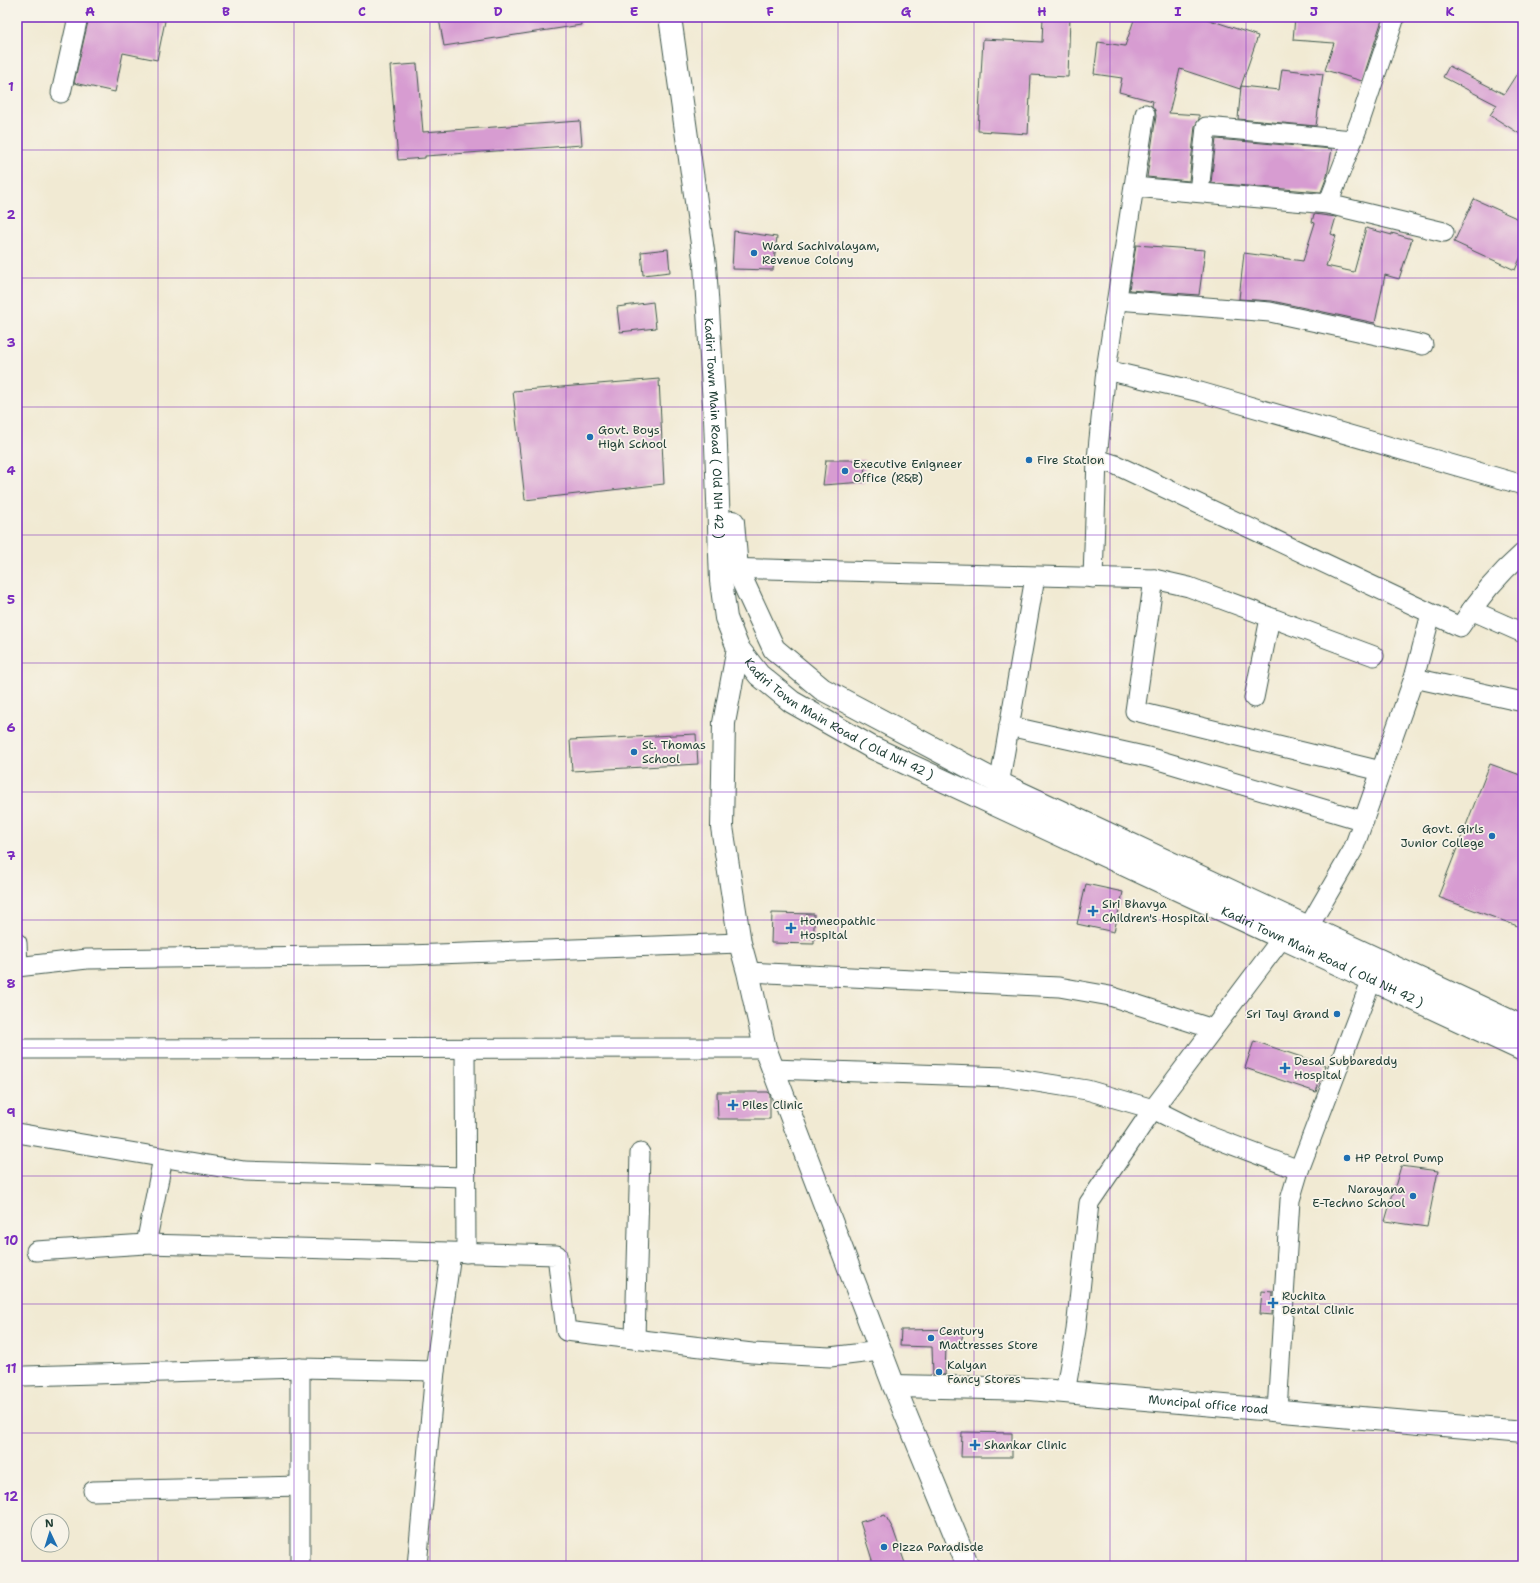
<svg xmlns="http://www.w3.org/2000/svg" width="1540" height="1583" viewBox="0 0 1540 1583" font-family="'Shantell Sans',sans-serif">
<style>
.building{fill:#d79cd1}
.lines{fill:none;stroke-linecap:round;stroke-linejoin:round}
.minor-casing{stroke:#3e574c;stroke-width:21}
.tertiary-casing{stroke:#3e574c;stroke-width:24}
.primary-casing{stroke:#3e574c;stroke-width:24}
.minor{stroke:#fff;stroke-width:19}
.tertiary{stroke:#fff;stroke-width:22}
.primary{stroke:#fff;stroke-width:22}
.grid{fill:none;stroke:#7b2cbf;stroke-width:1;stroke-opacity:0.55}
.poi-dot{fill:#1f6fb2;stroke:#f7f3e8;stroke-width:1.5}
.labels{text-anchor:middle;stroke-width:3.5;stroke-linejoin:round;paint-order:stroke}
.poi-label{font-size:12px;fill:#1f3d34;stroke:#f7f3e8;text-anchor:start}
.street-label{font-size:12px;fill:#1f3d34;stroke:#f7f3e8}
.neatline{fill:none;stroke:#7b2cbf;stroke-width:1.5}
.grid-label{font-size:13px;text-anchor:middle;font-weight:bold;fill:#7b2cbf}
</style>
<rect width="100%" height="100%" fill="#f7f3e8"/>
<filter id="ink" filterUnits="userSpaceOnUse"><feTurbulence type="fractalNoise" baseFrequency=".025" numOctaves="2"/><feDisplacementMap in="SourceGraphic" scale="8" xChannelSelector="R" yChannelSelector="G"/><feConvolveMatrix kernelMatrix="1 2 1 2 8 2 1 2 1" color-interpolation-filters="sRGB"/></filter>
<filter id="wash" filterUnits="userSpaceOnUse"><feTurbulence type="fractalNoise" baseFrequency=".012" numOctaves="4" result="noise"/><feDisplacementMap in="SourceGraphic" scale="16" xChannelSelector="R" yChannelSelector="G"/><feGaussianBlur stdDeviation="0.9" result="paint"/><feColorMatrix in="noise" values="0 0 0 0 0 0 0 0 0 0 0 0 0 0 0 0 0 1.4 0 .05"/><feComposite in="paint" operator="in"/></filter>
<g filter="url(#wash)">
<rect width="100%" height="100%" fill="#f1ead3"/>
<g id="blocks">
<g class="building">
<path d="M89 17H145L165 21 157 60 123 53 115 92 74 83Z"/>
<path d="M453 17H580L581 25 444 46 439 19Z"/>
<path d="M1043 17H1070L1068 77 1031 75 1028 134 978 131 983 39 1042 42Z"/>
<path d="M1135 17H1201L1258 36 1240 89 1180 69 1169 113 1199 115V119L1195 126 1189 181 1147 177 1156 116 1155 110 1152 106 1153 101 1119 92 1122 78 1094 74 1098 42 1125 46Z"/>
<path d="M1295 17H1383L1362 81 1325 70 1334 43 1293 40Z"/>
<path d="M417 64 423 132 580 121 582 145 425 156V158L398 160 390 66Z"/>
<path d="M1523 64V136L1490 115 1497 105 1443 77 1449 66 1504 94Z"/>
<path d="M1282 69 1323 74 1316 126 1238 119 1241 86 1279 90Z"/>
<path d="M1216 139 1332 149 1327 176 1321 192 1211 183Z"/>
<path d="M1474 199 1523 221V252L1515 270 1454 242Z"/>
<path d="M1314 214 1336 217 1331 234 1336 236 1326 266 1354 272 1366 228 1392 235V233L1412 239 1399 279 1385 275 1375 323 1272 301 1239 299 1244 253 1303 261 1315 223 1312 222Z"/>
<path d="M734 231 777 237 773 270 732 269Z"/>
<path d="M1136 245 1205 250 1199 295 1129 290Z"/>
<path d="M668 249 670 272 643 275 641 252Z"/>
<path d="M653 302 656 328 620 332 617 307Z"/>
<path d="M659 379 664 484 525 500 513 391Z"/>
<path d="M826 460H865L864 482 823 485Z"/>
<path d="M696 734 698 764 572 771 570 740Z"/>
<path d="M1490 764 1523 776V928L1438 897Z"/>
<path d="M1086 884 1123 892 1114 932 1077 924Z"/>
<path d="M772 913 814 914V944L771 943Z"/>
<path d="M1254 1041 1325 1065 1316 1092 1245 1068Z"/>
<path d="M717 1092H768L770 1095V1119H718Z"/>
<path d="M1401 1166 1438 1171 1427 1227 1385 1221Z"/>
<path d="M1262 1291 1273 1292 1272 1315 1260 1314Z"/>
<path d="M964 1329 960 1347H946L945 1375 933 1374 932 1347 900 1346 901 1330Z"/>
<path d="M962 1432 1012 1433V1457H961Z"/>
<path d="M885 1515 893 1529 906 1566H874L860 1522Z"/>
</g>
</g>
</g>
<g filter="url(#ink)">
<use href="#blocks" fill-opacity="0" stroke="#3e574c" stroke-width="1"/>
<g class="lines">
<defs>
<g id="minor">
<path d="M61 93 78 17"/>
<path d="M1134 187 1328 204 1444 232"/>
<path d="M1199 192 1206 127 1353 140"/>
<path d="M1328 204 1360 121 1395 17"/>
<path d="M1117 300 1270 312 1423 345"/>
<path d="M1106 370 1200 392 1523 485"/>
<path d="M1097 459 1116 465 1460 627C1477 600 1499 574 1523 553"/>
<path d="M724 568 1154 579 1189 587 1374 656"/>
<path d="M1093 578 1097 459 1106 370 1145 114"/>
<path d="M1154 579 1135 711 1381 771"/>
<path d="M1471 610 1523 633"/>
<path d="M1414 678 1523 702"/>
<path d="M1254 698 1270 618"/>
<path d="M1009 726 1148 757 1364 821"/>
<path d="M997 797 1035 577"/>
<path d="M1301 940 1353 850 1414 678 1431 614"/>
<path d="M17 943 18 967"/>
<path d="M17 967 87 959 409 955 740 943"/>
<path d="M748 972 1059 987 1110 996 1213 1029"/>
<path d="M465 1048 466 1253"/>
<path d="M17 1049 765 1048"/>
<path d="M772 1069 1005 1077 1087 1090 1153 1109 1201 1133 1299 1170"/>
<path d="M17 1133 244 1171 465 1177"/>
<path d="M146 1244 163 1158"/>
<path d="M36 1251 146 1244 557 1255 566 1331 752 1353 830 1357 880 1351"/>
<path d="M635 1339 640 1153"/>
<path d="M25 1376 300 1368 435 1371"/>
<path d="M1065 1393 1076 1330 1089 1203 1153 1109 1282 938"/>
<path d="M1277 1411 1290 1200 1299 1170 1372 979"/>
<path d="M93 1491 300 1486"/>
<path d="M300 1566V1368"/>
<path d="M417 1566 435 1371 451 1253"/>
</g>
<g id="tertiary">
<path d="M738 648 724 723 722 827 740 943 748 972 765 1048 894 1386 968 1566"/>
<path id="s1" d="M894 1386 1030 1389 1523 1432"/>
</g>
<g id="primary">
<path id="s2" d="M670 17 705 265 715 419 721 581 726 618 738 648 759 675 792 702 871 747 1523 1050"/>
<path d="M733 522 737 569 774 649 822 689 999 783 1523 1027"/>
</g>
</defs>
<use href="#minor" class="minor-casing"/>
<use href="#tertiary" class="tertiary-casing"/>
<use href="#primary" class="primary-casing"/>
<use href="#minor" class="minor"/>
<use href="#tertiary" class="tertiary"/>
<use href="#primary" class="primary"/>
</g>
</g>
<path class="grid" d="M158 17V1566M294 17V1566M430 17V1566M566 17V1566M702 17V1566M838 17V1566M974 17V1566M1110 17V1566M1246 17V1566M1382 17V1566M17 150H1523M17 278H1523M17 407H1523M17 535H1523M17 663H1523M17 792H1523M17 920H1523M17 1048H1523M17 1176H1523M17 1304H1523M17 1433H1523"/>
<g class="poi-dot">
<circle cx="754" cy="253" r="4"/>
<circle cx="590" cy="437" r="4"/>
<circle cx="1029" cy="460" r="4"/>
<circle cx="845" cy="471" r="4"/>
<circle cx="634" cy="752" r="4"/>
<circle cx="1492" cy="836" r="4"/>
<path d="M1091 905h4v4h4v4h-4v4h-4v-4h-4v-4h4z"/>
<path d="M789 922h4v4h4v4h-4v4h-4v-4h-4v-4h4z"/>
<circle cx="1337" cy="1014" r="4"/>
<path d="M1283 1062h4v4h4v4h-4v4h-4v-4h-4v-4h4z"/>
<path d="M731 1099h4v4h4v4h-4v4h-4v-4h-4v-4h4z"/>
<circle cx="1347" cy="1158" r="4"/>
<circle cx="1413" cy="1196" r="4"/>
<path d="M1271 1297h4v4h4v4h-4v4h-4v-4h-4v-4h4z"/>
<circle cx="931" cy="1338" r="4"/>
<circle cx="939" cy="1372" r="4"/>
<path d="M973 1439h4v4h4v4h-4v4h-4v-4h-4v-4h4z"/>
<circle cx="884" cy="1547" r="4"/>
</g>
<g class="labels">
<g class="poi-label">
<text x="762" y="250">Ward Sachivalayam,<tspan x="762" dy="14">Revenue Colony</tspan></text>
<text x="598" y="434">Govt. Boys<tspan x="598" dy="14">High School</tspan></text>
<text x="1037" y="464">Fire Station</text>
<text x="853" y="468">Executive Enigneer<tspan x="853" dy="14">Office (R&amp;B)</tspan></text>
<text x="642" y="749">St. Thomas<tspan x="642" dy="14">School</tspan></text>
<text x="1484" y="833" text-anchor="end">Govt. Girls<tspan x="1484" dy="14">Junior College</tspan></text>
<text x="1102" y="908">Siri Bhavya<tspan x="1102" dy="14">Children's Hospital</tspan></text>
<text x="800" y="925">Homeopathic<tspan x="800" dy="14">Hospital</tspan></text>
<text x="1329" y="1018" text-anchor="end">Sri Tayi Grand</text>
<text x="1294" y="1065">Desai Subbareddy<tspan x="1294" dy="14">Hospital</tspan></text>
<text x="742" y="1109">Piles Clinic</text>
<text x="1355" y="1162">HP Petrol Pump</text>
<text x="1405" y="1193" text-anchor="end">Narayana<tspan x="1405" dy="14">E-Techno School</tspan></text>
<text x="1282" y="1300">Ruchita<tspan x="1282" dy="14">Dental Clinic</tspan></text>
<text x="939" y="1335">Century<tspan x="939" dy="14">Mattresses Store</tspan></text>
<text x="947" y="1369">Kalyan<tspan x="947" dy="14">Fancy Stores</tspan></text>
<text x="984" y="1449">Shankar Clinic</text>
<text x="892" y="1551">Pizza Paradisde</text>
</g>
<g class="street-label">
<text dy="4" stroke="none"><textPath href="#s2" startOffset="414">Kadiri Town Main Road ( Old NH 42 )</textPath></text>
<text dy="4" stroke="none"><textPath href="#s2" startOffset="762">Kadiri Town Main Road ( Old NH 42 )</textPath></text>
<text dy="4" stroke="none"><textPath href="#s2" startOffset="1302">Kadiri Town Main Road ( Old NH 42 )</textPath></text>
<text dy="4" stroke="none"><textPath href="#s1" startOffset="315">Muncipal office road</textPath></text>
</g>
</g>
<rect width="1540" height="1583" fill="none" stroke="#f7f3e8" stroke-width="44"/>
<g transform="translate(50 1533) rotate(356)"><circle r="19" fill="#f7f3e8" stroke="#a1aaa0"/>
<path d="M0-3L7 15L0 10L-7 15Z" fill="#1f6fb2"/>
<text y="-6" font-size="11" font-weight="bold" text-anchor="middle" fill="#1f3d34">N</text>
</g>
<rect x="22" y="22" width="1496" height="1539" class="neatline"/>
<g class="grid-label">
<text x="90" y="16">A</text>
<text x="226" y="16">B</text>
<text x="362" y="16">C</text>
<text x="498" y="16">D</text>
<text x="634" y="16">E</text>
<text x="770" y="16">F</text>
<text x="906" y="16">G</text>
<text x="1042" y="16">H</text>
<text x="1178" y="16">I</text>
<text x="1314" y="16">J</text>
<text x="1450" y="16">K</text>
<text x="11" y="91">1</text>
<text x="11" y="219">2</text>
<text x="11" y="347">3</text>
<text x="11" y="475">4</text>
<text x="11" y="604">5</text>
<text x="11" y="732">6</text>
<text x="11" y="860">7</text>
<text x="11" y="988">8</text>
<text x="11" y="1117">9</text>
<text x="11" y="1245">10</text>
<text x="11" y="1373">11</text>
<text x="11" y="1501">12</text>
</g>
</svg>
